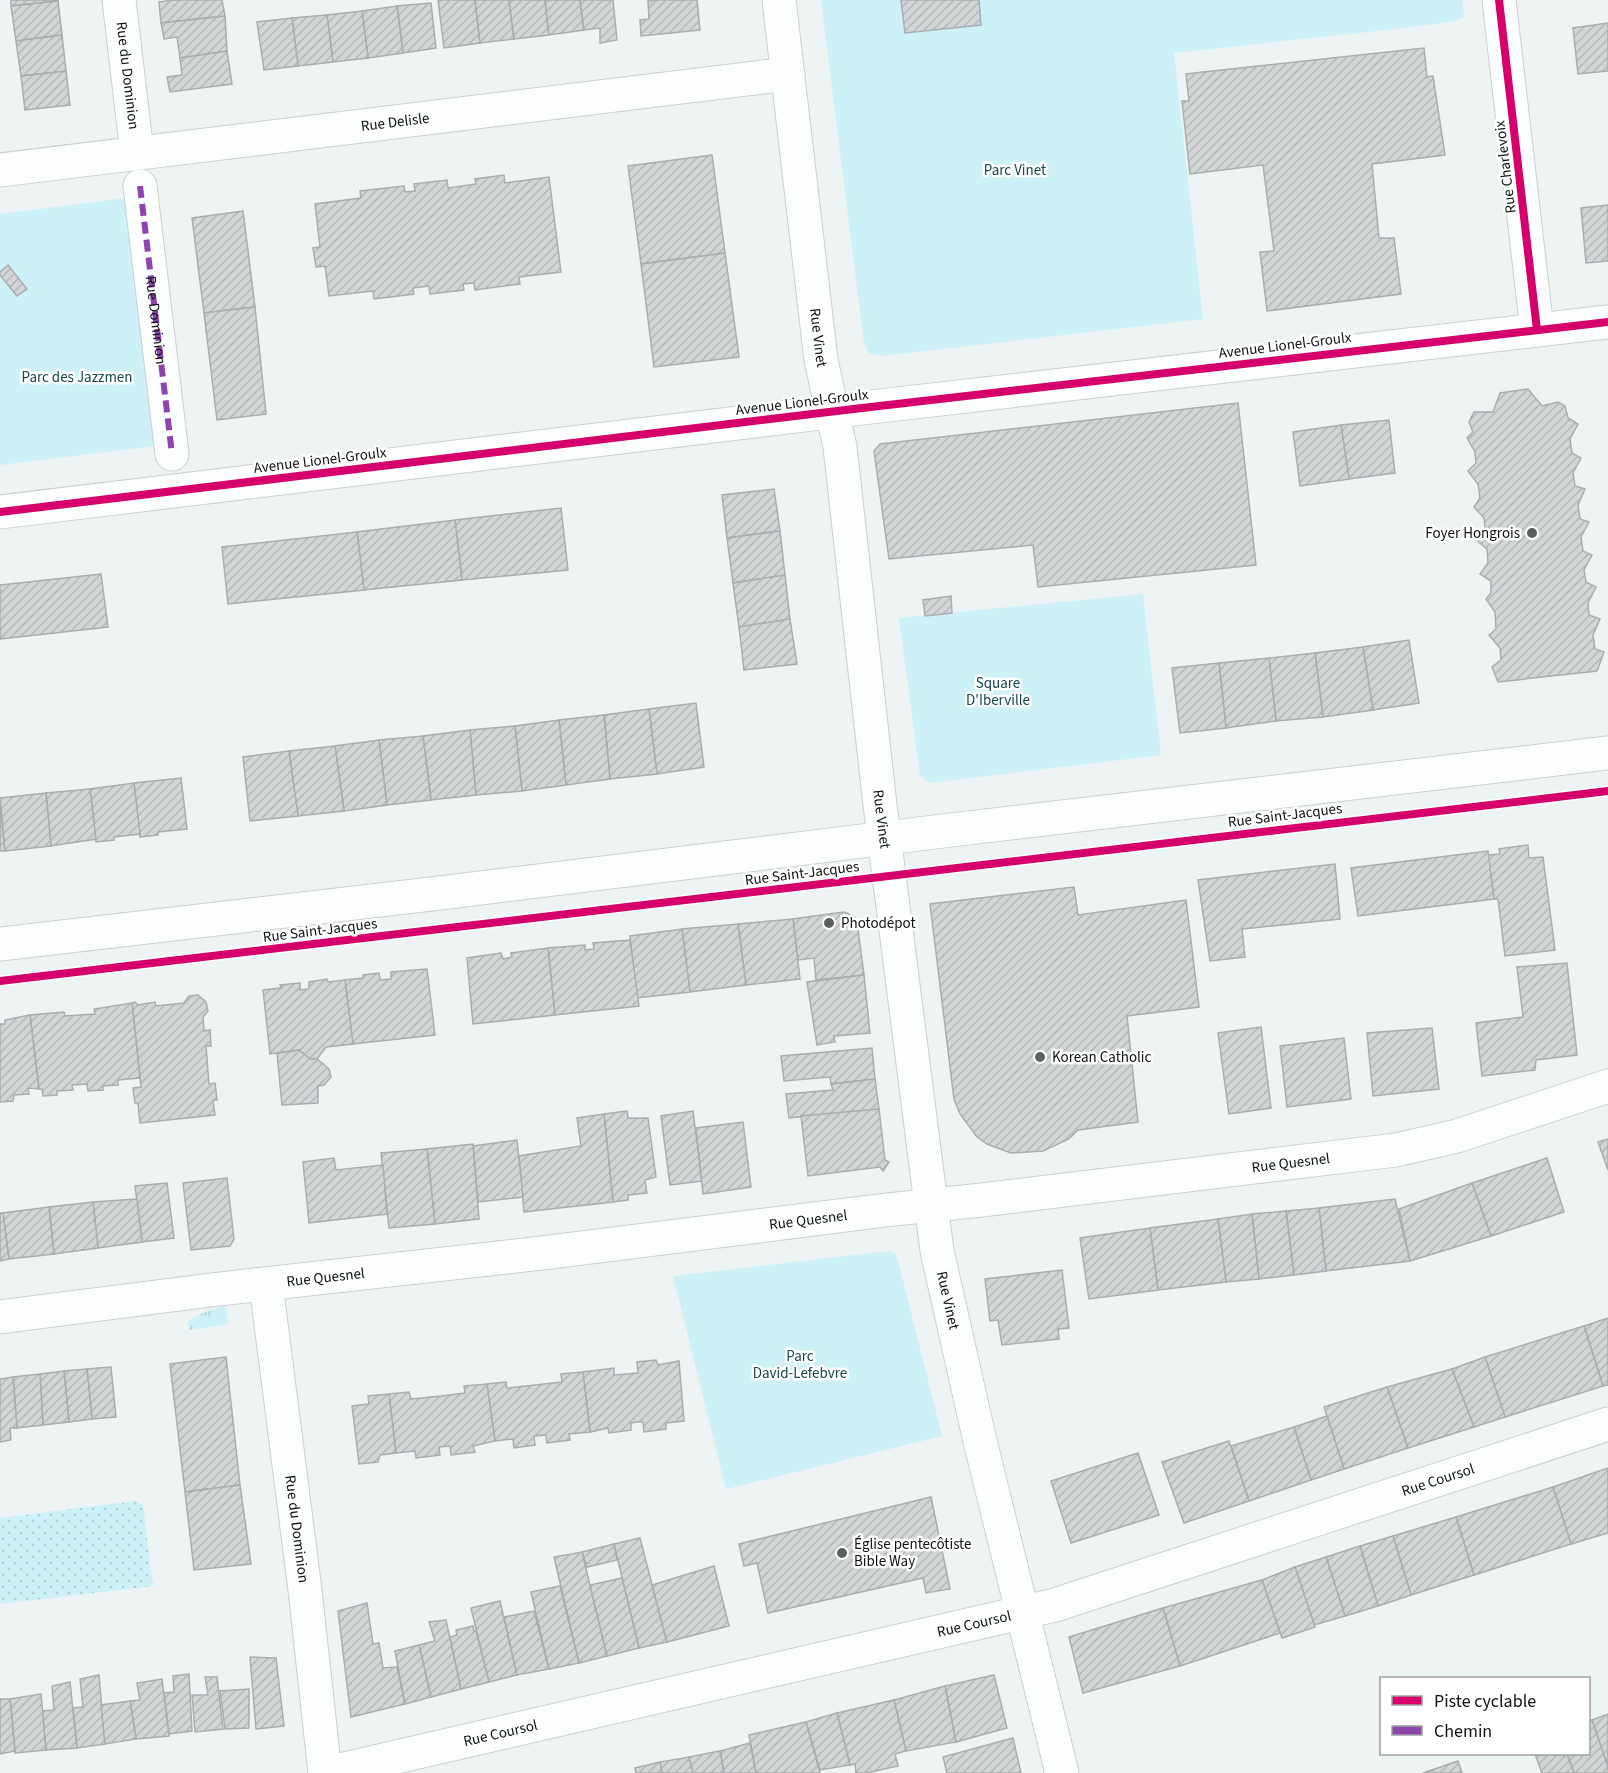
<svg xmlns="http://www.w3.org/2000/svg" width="1608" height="1773" viewBox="0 0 1608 1773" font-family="'Source Sans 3',sans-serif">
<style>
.grass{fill:url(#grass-tufts)}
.park{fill:#ccf1f7}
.garden{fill:url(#garden-dots)}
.building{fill:url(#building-hatch);stroke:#a9adae;stroke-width:1.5}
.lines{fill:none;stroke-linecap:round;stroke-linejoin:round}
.street-casing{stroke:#cbcfd0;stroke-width:35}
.secondary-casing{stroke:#cbcfd0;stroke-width:35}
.street{stroke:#fcfdfd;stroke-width:33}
.secondary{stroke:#fcfdfd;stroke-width:33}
.quiet{stroke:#8e44ad;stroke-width:6;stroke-dasharray:12 6;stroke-linecap:butt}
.cycleway-casing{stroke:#fff;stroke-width:11}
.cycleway{stroke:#d6006c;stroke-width:8}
.poi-dot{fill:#5c6060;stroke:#fff;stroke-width:2}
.labels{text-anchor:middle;stroke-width:5;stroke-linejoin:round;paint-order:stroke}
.street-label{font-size:15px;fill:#0e1111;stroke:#fff}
.park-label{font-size:15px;fill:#15464c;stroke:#fff}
.poi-label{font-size:15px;fill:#0e1111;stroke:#fff;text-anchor:start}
</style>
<defs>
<pattern id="grass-tufts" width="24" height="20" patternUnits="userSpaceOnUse" patternTransform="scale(1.5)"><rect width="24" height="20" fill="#ccf1f7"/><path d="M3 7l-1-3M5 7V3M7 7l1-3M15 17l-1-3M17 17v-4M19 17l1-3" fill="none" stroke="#aeced3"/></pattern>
<pattern id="garden-dots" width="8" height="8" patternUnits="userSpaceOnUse" patternTransform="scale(1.5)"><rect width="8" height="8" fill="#ccf1f7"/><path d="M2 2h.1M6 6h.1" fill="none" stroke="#aeced3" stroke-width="1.8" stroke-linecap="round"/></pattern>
<pattern id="building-hatch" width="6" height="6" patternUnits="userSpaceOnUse" patternTransform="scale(1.5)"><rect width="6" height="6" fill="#d2d6d7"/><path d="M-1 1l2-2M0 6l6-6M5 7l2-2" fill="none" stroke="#b3b7b8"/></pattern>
</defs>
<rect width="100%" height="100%" fill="#eef3f4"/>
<path class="grass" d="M226 1306 228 1324 189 1330 188 1321C203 1313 209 1309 226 1306Z"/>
<g class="park">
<path d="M821 0H1462L1464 17 1456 21 1405 28 1174 53 1203 319 882 356 870 354 864 343Z"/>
<path d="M135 197 163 445 0 465V214Z"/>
<path d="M1143 594 1161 755 930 783 920 776 899 618Z"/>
<path d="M889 1251 895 1253 897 1257 942 1436 726 1489 673 1276Z"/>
</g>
<path class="garden" d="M135 1501 143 1505 153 1586 0 1604V1518Z"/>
<g class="building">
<path d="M11 0H58V1L11 6Z"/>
<path d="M175 0H222L225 16 161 23 159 2Z"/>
<path d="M438 0H475L480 43 444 48Z"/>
<path d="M475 0H509L514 39 480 43Z"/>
<path d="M509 0H545L549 35 514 39Z"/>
<path d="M545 0H580L584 30 549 35Z"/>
<path d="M580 0H613L617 40 600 43V28L584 30Z"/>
<path d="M657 0H697L700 30 641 36 640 20 649 19 648 1Z"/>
<path d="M901 0H979L981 25 905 33Z"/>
<path d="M58 1 62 35 16 41 11 6Z"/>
<path d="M431 3 436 48 403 53 397 6Z"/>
<path d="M397 6 403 53 368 58 362 11Z"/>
<path d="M362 11 368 58 333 62 327 15Z"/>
<path d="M327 15 333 62 298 66 292 18Z"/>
<path d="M225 16 227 51 180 58 177 37 164 39 161 23Z"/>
<path d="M292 18 298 66 264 70 257 22Z"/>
<path d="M1608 23V71L1578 74 1573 28Z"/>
<path d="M62 35 66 71 21 76 16 41Z"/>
<path d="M1424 48 1427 77 1433 76 1445 155 1372 164 1379 238H1394L1401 294 1267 311 1260 252 1274 251 1263 165 1190 174 1182 101H1189L1186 74Z"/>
<path d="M227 51 232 84 170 92 167 77 182 75 180 58Z"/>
<path d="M66 71 70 105 25 110 21 76Z"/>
<path d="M712 155 725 253 641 264 628 166Z"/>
<path d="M504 175 505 183 549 177 561 272 519 277 520 284 475 290 474 283 463 284 464 290 430 294 429 286 413 288 414 294 374 299 373 291 329 296 325 266 316 267 313 248 320 247 315 204 361 198 360 191 404 186 405 192 415 191 414 184 447 180 448 188 476 184 475 179Z"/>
<path d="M1608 205V261L1586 263 1581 208Z"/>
<path d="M243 211 255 307 204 313 192 218Z"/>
<path d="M725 253 739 357 654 367 641 264Z"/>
<path d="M8 265 27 289 17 296 0 275V272Z"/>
<path d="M255 307 266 414 217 420 204 313Z"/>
<path d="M1528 389 1542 406 1558 402 1565 406 1568 418 1578 424 1570 439 1572 453 1581 458 1573 473 1575 486 1585 489 1578 505 1580 519 1589 522 1581 537 1583 551 1592 555 1584 570 1586 582 1596 587 1588 603 1589 615 1600 619 1593 635 1595 649 1604 652 1597 671 1498 682 1492 667 1501 660 1500 648 1489 635 1496 629 1495 612 1486 599 1491 593V581L1480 574 1488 563 1487 549 1475 539 1485 528 1484 518 1474 507 1480 498 1478 484 1468 471 1476 463 1475 452 1467 438 1473 432 1469 422 1474 412H1493L1500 393Z"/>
<path d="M1238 403 1256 565 1038 587 1033 545 889 559 874 451 880 444Z"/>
<path d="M1389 420 1395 473 1349 479 1341 425Z"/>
<path d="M1341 425 1349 479 1300 486 1293 432Z"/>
<path d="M774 489 780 531 727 538 722 495Z"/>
<path d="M561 508 568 570 462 580 455 520Z"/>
<path d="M455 520 462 580 364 590 357 532Z"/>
<path d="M780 531 785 575 733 583 727 538Z"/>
<path d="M357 532 364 590 228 604 222 547Z"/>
<path d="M101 574 108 627 0 639V585Z"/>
<path d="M785 575 790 619 739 627 733 583Z"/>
<path d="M951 596 952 613 925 616 923 600Z"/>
<path d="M790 619 797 664 744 670 739 627Z"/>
<path d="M1409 640 1419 703 1373 710 1363 647Z"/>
<path d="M1363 647 1373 710 1323 717 1315 653Z"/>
<path d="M1315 653 1323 717 1276 721 1269 658Z"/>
<path d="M1269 658 1276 721 1226 728 1219 663Z"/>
<path d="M1219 663 1226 728 1180 733 1172 668Z"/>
<path d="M696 703 704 767 657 774 649 709Z"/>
<path d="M649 709 657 774 610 779 604 715Z"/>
<path d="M604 715 610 779 566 785 559 720Z"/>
<path d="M559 720 566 785 522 791 515 726Z"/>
<path d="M515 726 522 791 476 795 470 730Z"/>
<path d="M470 730 476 795 431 800 423 736Z"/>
<path d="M423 736 431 800 387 805 379 740Z"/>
<path d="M379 740 387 805 344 811 335 746Z"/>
<path d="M335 746 344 811 298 816 289 751Z"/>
<path d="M289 751 298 816 250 821 243 757Z"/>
<path d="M181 778 187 829 158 832V835L140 837 134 783Z"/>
<path d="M134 783 140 834 114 837V840L96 842 90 789Z"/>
<path d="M90 789 96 839 51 846 46 793Z"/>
<path d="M46 793 51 846 5 851 0 798Z"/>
<path d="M0 805 5 851H0Z"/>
<path d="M1528 845 1529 858 1543 857 1555 950 1505 956 1498 899H1494L1488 855 1500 854 1499 849Z"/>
<path d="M1488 851 1494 899 1358 916 1351 868Z"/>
<path d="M1335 864 1340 919 1242 929 1245 957 1210 961 1198 880Z"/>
<path d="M1074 887 1078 915 1186 900 1199 1007 1127 1016 1138 1122 1078 1130 1069 1139 1043 1151 1011 1153 987 1144 977 1137 960 1114 954 1099 930 904Z"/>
<path d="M844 912 854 916 857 922 864 975 816 980 814 958 798 960 793 919Z"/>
<path d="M793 919 800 979 746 985 738 924Z"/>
<path d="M738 924 746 985 690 992 682 929Z"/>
<path d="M682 929 690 992 637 998 630 936Z"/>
<path d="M630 940 639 1006 555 1015 548 948 585 945V950L594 949 593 943Z"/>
<path d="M548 948 555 1015 473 1024 467 958 501 953 503 959 512 957 511 953Z"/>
<path d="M1567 963 1577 1055 1536 1060 1535 1070 1482 1076 1476 1023 1523 1017 1517 967Z"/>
<path d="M427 969 435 1035 353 1044 345 980 363 978V975L379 973 380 980 391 979V972Z"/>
<path d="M864 975 870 1033 834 1036 835 1042 817 1045 807 982Z"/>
<path d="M327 979 328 982 345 980 353 1044 326 1047 317 1059H310L299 1050 270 1054 263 990 281 988 280 985 300 983V990L309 989V982Z"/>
<path d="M198 995 206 1002 208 1011 203 1017 204 1031 210 1030 211 1046H206L209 1084 215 1083 217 1100H213L215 1115 140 1123 138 1103H135L133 1088 141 1087 132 1003 135 1002 138 1005 155 1002 156 1006 184 1003 189 996Z"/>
<path d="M132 1003 140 1078 118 1080V1085L103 1086V1090L88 1091 87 1084 72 1085 73 1090 57 1091V1095L43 1096 42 1089H39L30 1015 64 1012 65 1016 95 1014 94 1009Z"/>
<path d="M30 1015 39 1089 28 1088 29 1094 14 1095 13 1101 0 1102V1024H5V1020Z"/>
<path d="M1261 1027 1271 1108 1229 1114 1218 1033Z"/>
<path d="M1432 1028 1439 1089 1373 1096 1367 1033Z"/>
<path d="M1344 1038 1351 1099 1287 1107 1280 1046Z"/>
<path d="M872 1048 875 1079 831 1084 830 1077 784 1081 781 1056Z"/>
<path d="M299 1050 310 1059H317L329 1069 331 1077 324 1085 318 1086V1103L282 1105 277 1053Z"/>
<path d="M875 1079 879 1109 789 1118 786 1094 833 1090 831 1084Z"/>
<path d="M879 1109 885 1160 889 1162 883 1171 880 1167 808 1176 801 1116Z"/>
<path d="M627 1111 628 1118H648L656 1177 645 1180 647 1193 628 1195V1200L613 1202 604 1114Z"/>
<path d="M693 1111 702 1181 670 1185 661 1116Z"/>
<path d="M604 1114 613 1202 524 1212 519 1156 581 1146 577 1118Z"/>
<path d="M743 1122 751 1187 703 1194 696 1128Z"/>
<path d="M1608 1139V1170L1598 1142Z"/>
<path d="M517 1140 523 1197 478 1202 473 1146Z"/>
<path d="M473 1144 479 1219 435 1224 427 1149Z"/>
<path d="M427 1149 435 1224 389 1228 381 1153Z"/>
<path d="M334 1158 336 1170 383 1165 387 1214 309 1223 303 1162Z"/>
<path d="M1547 1158 1564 1212 1491 1236 1472 1183Z"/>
<path d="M227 1178 234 1239 230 1246 191 1250 183 1183Z"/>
<path d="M167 1183 174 1238 142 1242 135 1186Z"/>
<path d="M1472 1183 1491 1236 1410 1261 1399 1209Z"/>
<path d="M137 1199 142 1242 98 1248 93 1202Z"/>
<path d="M1395 1199 1410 1261 1326 1271 1319 1208Z"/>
<path d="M93 1202 98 1248 54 1254 49 1207Z"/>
<path d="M49 1207 54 1254 9 1259 3 1213Z"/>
<path d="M1319 1208 1326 1271 1294 1275 1286 1211Z"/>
<path d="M1286 1211 1294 1275 1259 1279 1252 1214Z"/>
<path d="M0 1213H3L9 1259 0 1261Z"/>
<path d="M1252 1214 1259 1279 1226 1282 1218 1219Z"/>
<path d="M1218 1219 1226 1282 1158 1290 1150 1228Z"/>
<path d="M1150 1228 1158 1290 1089 1299 1080 1238Z"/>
<path d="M1062 1270 1069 1328 1058 1329 1059 1339 1002 1345 998 1320 990 1321 985 1279Z"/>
<path d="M1608 1318V1385L1603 1386 1584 1326Z"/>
<path d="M1584 1326 1603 1386 1505 1417 1485 1357Z"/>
<path d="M226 1357 240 1485 185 1492 170 1364Z"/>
<path d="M1485 1357 1505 1417 1474 1427 1452 1369Z"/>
<path d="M656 1360 658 1365 679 1361 684 1421 666 1423V1429L644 1432 643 1422H637L631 1423V1430L609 1433 608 1428 590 1432 583 1372 614 1368V1375L638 1373 637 1362Z"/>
<path d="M111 1367 116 1417 92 1419 87 1369Z"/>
<path d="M87 1369 92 1419 69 1422 64 1371Z"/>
<path d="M1452 1369 1474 1427 1408 1448 1387 1387Z"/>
<path d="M64 1371 69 1422 43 1425 40 1374Z"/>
<path d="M583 1372 590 1432 569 1434 570 1440 547 1443 546 1435 534 1436 535 1445 514 1448 513 1439 495 1441 487 1384 506 1382 507 1388 562 1382 561 1374Z"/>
<path d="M40 1374 43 1425 17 1428 13 1377Z"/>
<path d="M13 1377 17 1428H10L11 1440 0 1442V1379Z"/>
<path d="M487 1384 495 1441 473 1446 475 1452 451 1455 450 1446 439 1447 440 1455 416 1458 415 1451 396 1453 389 1394 409 1392 411 1399 441 1396 465 1393 464 1386Z"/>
<path d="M1387 1387 1408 1448 1344 1469 1324 1407Z"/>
<path d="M389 1394 396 1453 380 1455 378 1462 359 1464 352 1406 369 1404 368 1396Z"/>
<path d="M1327 1416 1344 1469 1311 1480 1294 1427Z"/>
<path d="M1294 1427 1311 1480 1249 1501 1231 1446Z"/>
<path d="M1229 1441 1249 1501 1184 1523 1162 1462Z"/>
<path d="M1138 1453 1159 1515 1071 1543 1051 1481Z"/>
<path d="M1608 1468V1533L1571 1544 1553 1487Z"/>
<path d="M240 1485 251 1564 194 1570 185 1492Z"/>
<path d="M1553 1487 1571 1544 1474 1575 1456 1517Z"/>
<path d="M931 1497 950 1589 926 1593 923 1578 768 1613 757 1563 744 1566 739 1544Z"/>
<path d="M1456 1517 1474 1575 1411 1595 1393 1536Z"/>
<path d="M1393 1536 1411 1595 1378 1606 1360 1546Z"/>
<path d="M640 1538 667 1642 639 1648 614 1544Z"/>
<path d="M614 1544 617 1560 587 1567 582 1552Z"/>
<path d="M1360 1546 1378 1606 1345 1616 1326 1557Z"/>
<path d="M582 1552 607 1656 579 1663 554 1557Z"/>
<path d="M1326 1557 1345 1616 1314 1625 1295 1567Z"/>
<path d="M714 1566 729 1626 667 1642 652 1585Z"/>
<path d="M1295 1567 1315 1627 1282 1638 1262 1580Z"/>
<path d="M622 1578 639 1648 607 1656 590 1585Z"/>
<path d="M1262 1580 1280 1633 1180 1666 1163 1608Z"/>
<path d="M560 1586 579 1663 549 1669 531 1592Z"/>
<path d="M500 1601 517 1675 489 1682 471 1608Z"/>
<path d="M367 1603 373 1644 379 1643 383 1668 397 1667 405 1704 351 1717 338 1611Z"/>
<path d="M1163 1608 1180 1666 1083 1693 1069 1637Z"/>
<path d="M534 1611 549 1669 517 1675 504 1617Z"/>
<path d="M446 1620 461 1689 431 1697 419 1645 435 1641 429 1622Z"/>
<path d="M473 1626 474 1631H476L489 1682 461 1689 450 1637 457 1635 456 1630Z"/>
<path d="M419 1645 431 1697 405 1704 395 1651Z"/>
<path d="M250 1657 276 1658 284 1726 256 1729Z"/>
<path d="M189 1674 192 1731 169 1734 164 1693 174 1692 173 1676Z"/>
<path d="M99 1675 105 1744 77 1748 73 1708 83 1707 80 1679Z"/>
<path d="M994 1675 1007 1728 956 1742 945 1686Z"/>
<path d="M205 1677H217L223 1729 195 1732 192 1695H208Z"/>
<path d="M162 1679 169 1736 136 1739 130 1701 140 1700 137 1683Z"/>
<path d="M70 1682 77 1748 46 1750 42 1711 54 1710 52 1686Z"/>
<path d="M945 1686 956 1742 906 1751 894 1700Z"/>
<path d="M249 1689V1728L225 1729 220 1691Z"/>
<path d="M41 1694 46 1750 15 1753 10 1699Z"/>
<path d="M0 1699H10L15 1751 0 1754Z"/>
<path d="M894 1700 906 1751 895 1754 898 1766 866 1773H856L855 1764 850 1765 837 1713Z"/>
<path d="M130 1701 136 1739 105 1744 101 1705Z"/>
<path d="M837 1713 850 1765 820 1770 806 1722Z"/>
<path d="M1608 1714V1767L1592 1720Z"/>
<path d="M1592 1720 1608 1767V1773H1574L1567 1754H1588V1721Z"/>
<path d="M806 1722 820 1773H756L749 1735Z"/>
<path d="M1013 1738 1021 1773H947L943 1757Z"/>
<path d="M750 1743 756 1773H724L720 1751Z"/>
<path d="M720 1751 724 1773H693L689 1757Z"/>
<path d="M1535 1754H1567L1574 1773H1542Z"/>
<path d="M689 1757 693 1773H662L660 1762Z"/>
<path d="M1458 1761 1462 1773H1423Z"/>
<path d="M660 1762 662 1773H636L635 1768Z"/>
</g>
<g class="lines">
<defs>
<g id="street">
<path id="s1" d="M119 0 137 153"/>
<path id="s2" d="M779 0 821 360 840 447 880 805 937 1251 980 1441 1062 1773"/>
<path d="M1499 0 1537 330"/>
<path id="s3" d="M0 170 788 74"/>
<path id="s4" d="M140 186 172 454"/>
<path d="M0 512 862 408 1608 322"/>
<path id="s5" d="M266 1285 305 1590 325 1773"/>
<path id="s6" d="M0 1317 211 1290 542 1253 886 1210 982 1200 1396 1150 1457 1136 1608 1086"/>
<path id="s7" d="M327 1773 1055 1605 1608 1424"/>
</g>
<path id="secondary" d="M0 944 440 893 951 830 1608 753"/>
</defs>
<use href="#street" class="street-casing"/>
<use href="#secondary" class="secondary-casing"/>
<use href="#street" class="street"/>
<use href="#secondary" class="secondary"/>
<path class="quiet" d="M140 186 172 454"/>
<defs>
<g id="cycleway">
<path d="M1499 0 1537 330"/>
<path d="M0 512 862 408 1608 322"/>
<path d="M0 981 1608 791"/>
</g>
</defs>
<use href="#cycleway" class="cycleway-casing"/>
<use href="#cycleway" class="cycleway"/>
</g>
<g class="poi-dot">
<circle cx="1532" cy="533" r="6"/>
<circle cx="829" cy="923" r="6"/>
<circle cx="1040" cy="1057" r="6"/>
<circle cx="842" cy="1553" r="6"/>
</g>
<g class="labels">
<g class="street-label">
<text dy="5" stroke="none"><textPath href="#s1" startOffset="76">Rue du Dominion</textPath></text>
<text dy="5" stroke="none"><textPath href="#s3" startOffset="398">Rue Delisle</textPath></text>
<text transform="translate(1505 167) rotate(-97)" y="5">Rue Charlevoix</text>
<text dy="5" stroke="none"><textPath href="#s4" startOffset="135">Rue Dominion</textPath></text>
<text dy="5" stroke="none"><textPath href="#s2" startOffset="340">Rue Vinet</textPath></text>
<text transform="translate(1285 345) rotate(-7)" y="5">Avenue Lionel-Groulx</text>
<text transform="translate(802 402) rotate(-7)" y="5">Avenue Lionel-Groulx</text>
<text transform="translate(320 460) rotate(-7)" y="5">Avenue Lionel-Groulx</text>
<text transform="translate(1285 815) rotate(-7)" y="5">Rue Saint-Jacques</text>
<text dy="5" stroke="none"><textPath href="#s2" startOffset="826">Rue Vinet</textPath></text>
<text transform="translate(802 873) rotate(-7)" y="5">Rue Saint-Jacques</text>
<text transform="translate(320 930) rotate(-7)" y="5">Rue Saint-Jacques</text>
<text dy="5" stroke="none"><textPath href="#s6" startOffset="1300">Rue Quesnel</textPath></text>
<text dy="5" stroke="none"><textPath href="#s6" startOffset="814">Rue Quesnel</textPath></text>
<text dy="5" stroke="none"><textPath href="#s6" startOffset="328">Rue Quesnel</textPath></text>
<text dy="5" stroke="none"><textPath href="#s2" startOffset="1312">Rue Vinet</textPath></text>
<text dy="5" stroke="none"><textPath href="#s7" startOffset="1150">Rue Coursol</textPath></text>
<text dy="5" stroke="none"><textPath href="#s5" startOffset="246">Rue du Dominion</textPath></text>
<text dy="5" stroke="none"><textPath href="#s7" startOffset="664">Rue Coursol</textPath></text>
<text dy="5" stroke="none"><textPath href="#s7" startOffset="178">Rue Coursol</textPath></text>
</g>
<g class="park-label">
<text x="1015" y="175">Parc Vinet</text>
<text x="77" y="382">Parc des Jazzmen</text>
<text x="998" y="688">Square<tspan x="998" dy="17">D'Iberville</tspan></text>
<text x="800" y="1361">Parc<tspan x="800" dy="17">David-Lefebvre</tspan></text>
</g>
<g class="poi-label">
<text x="1520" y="538" text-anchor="end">Foyer Hongrois</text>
<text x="841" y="928">Photodépot</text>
<text x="1052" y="1062">Korean Catholic</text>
<text x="854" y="1549">Église pentecôtiste<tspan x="854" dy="17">Bible Way</tspan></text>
</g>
</g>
<rect x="1380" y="1677" width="210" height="78" fill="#ffffff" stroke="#9fa0a0" stroke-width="1.5"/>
<rect x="1392" y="1696" width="30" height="9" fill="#d6006c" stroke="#9fa0a0" stroke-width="1.5"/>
<text x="1434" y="1707" font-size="18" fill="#0e1111">Piste cyclable</text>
<rect x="1392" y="1726" width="30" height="9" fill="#8e44ad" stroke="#9fa0a0" stroke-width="1.5"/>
<text x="1434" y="1737" font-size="18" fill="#0e1111">Chemin</text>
</svg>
